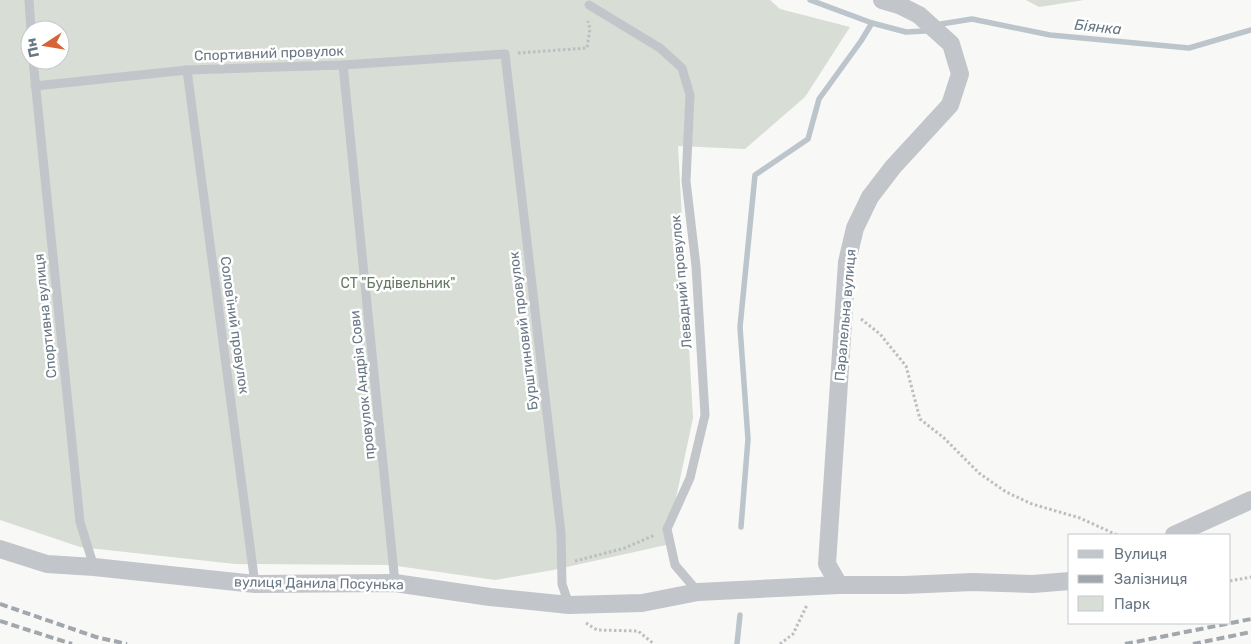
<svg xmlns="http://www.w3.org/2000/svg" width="1251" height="644" viewBox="0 0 1251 644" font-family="Rubik,sans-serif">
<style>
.green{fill:#d8ddd5;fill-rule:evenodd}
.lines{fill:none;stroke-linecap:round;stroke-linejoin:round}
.stream{stroke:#bcc5cb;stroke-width:5.5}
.path{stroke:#bcbec1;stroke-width:3;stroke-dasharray:2.5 2.5;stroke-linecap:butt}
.lane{stroke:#c2c5c9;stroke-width:9}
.street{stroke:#c2c5c9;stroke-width:18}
.rail{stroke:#a1a7ad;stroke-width:4;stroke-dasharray:8 4;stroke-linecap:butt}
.labels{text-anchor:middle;stroke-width:5;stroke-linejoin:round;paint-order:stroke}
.street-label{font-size:14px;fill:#697785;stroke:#fff}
.park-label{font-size:14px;fill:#667764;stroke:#fff}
.water-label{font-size:15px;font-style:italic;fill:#657780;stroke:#fff}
</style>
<rect width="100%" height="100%" fill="#f8f8f6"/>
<g class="green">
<path d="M0 0H770L780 9 850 27 805 97 745 149 678 146 693 418 666 545 553 570 495 580 390 565 235 564 80 547 0 520ZM30 30H60V60H30Z"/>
<path d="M1026 0H1084L1039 7Z"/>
</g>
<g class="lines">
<g class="stream">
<path d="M810 0 872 23 906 32 925 31"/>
<path d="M941 24 972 19 1050 35 1189 48 1251 30"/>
<path d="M741 527 748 439 740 327 755 175 808 139 819 99 861 41 872 23"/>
<path d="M737 644 740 615"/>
</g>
<g class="path">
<path d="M518 53 587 48 590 29 588 21"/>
<path d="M861 319 880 334 906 366 920 419 944 438 979 473 1006 492 1032 504 1080 518 1117 535"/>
<path d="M575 561 625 548 655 535"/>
<path d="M1230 581 1251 577"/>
<path d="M586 623 597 630 638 631 654 644"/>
<path d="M780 644 793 634 807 605"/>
</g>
<g class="lane">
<path d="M29 0 31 30"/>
<path d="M589 5 660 48 682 68 690 95 686 181 696 266 705 415 690 478 667 529 675 565 698 592"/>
<path d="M33 60 80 522 94 567"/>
<path d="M343 65 395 583"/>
<path d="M187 70 255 584"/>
<path d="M35 86 187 70 343 65 505 54 561 533 562 584 569 605"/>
</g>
<g class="street">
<path d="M1174 535 1251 500"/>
<path d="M0 549 47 564 94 567 255 584 395 583 490 597 569 605 642 603 698 592 839 585H904L973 582 1033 584 1070 581"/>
<path d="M839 585 827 564 847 262 855 228 870 197 893 167 950 105 960 74 951 44 919 15 899 5 882 0"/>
</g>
<g class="rail">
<path d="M0 604 96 637 127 644"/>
<path d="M0 621 72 644"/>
<path d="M1125 644 1251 619"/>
<path d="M1193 644 1251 632"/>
</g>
</g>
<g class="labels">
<g class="street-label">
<text transform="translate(269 53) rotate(-2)" y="5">Спортивний провулок</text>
<text transform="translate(681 282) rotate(-95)" y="5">Левадний провулок</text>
<text transform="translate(845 315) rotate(-85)" y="5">Паралельна вулиця</text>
<text transform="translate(45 316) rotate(-96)" y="5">Спортивна вулиця</text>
<text transform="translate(235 325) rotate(82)" y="5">Соловʼїний провулок</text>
<text transform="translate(523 331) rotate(-97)" y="5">Бурштиновий провулок</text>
<text transform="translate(362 385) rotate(-96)" y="5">провулок Андрія Сови</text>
<text transform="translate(319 583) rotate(1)" y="5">вулиця Данила Посунька</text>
</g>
<g class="park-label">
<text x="398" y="288">СТ "Будівельник"</text>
</g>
<g class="water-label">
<text transform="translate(1098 27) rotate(6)" y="5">Біянка</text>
</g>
</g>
<rect x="1068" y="534" width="162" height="90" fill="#ffffff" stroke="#c3c9ce"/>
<rect x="1078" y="550" width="25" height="8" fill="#c2c5c9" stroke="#c3c9ce"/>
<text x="1114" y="559" font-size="15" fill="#697785">Вулиця</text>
<rect x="1078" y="575" width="25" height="8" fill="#a1a7ad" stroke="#c3c9ce"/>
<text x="1114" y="584" font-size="15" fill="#697785">Залізниця</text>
<rect x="1078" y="596" width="25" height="15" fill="#d8ddd5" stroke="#c3c9ce"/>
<text x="1114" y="609" font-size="15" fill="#697785">Парк</text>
<g transform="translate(45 45) rotate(258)"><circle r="24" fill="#ffffff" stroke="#c3c9ce"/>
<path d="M0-4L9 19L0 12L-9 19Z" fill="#d76437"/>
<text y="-8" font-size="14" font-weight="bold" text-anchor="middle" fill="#697785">Пн</text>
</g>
</svg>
